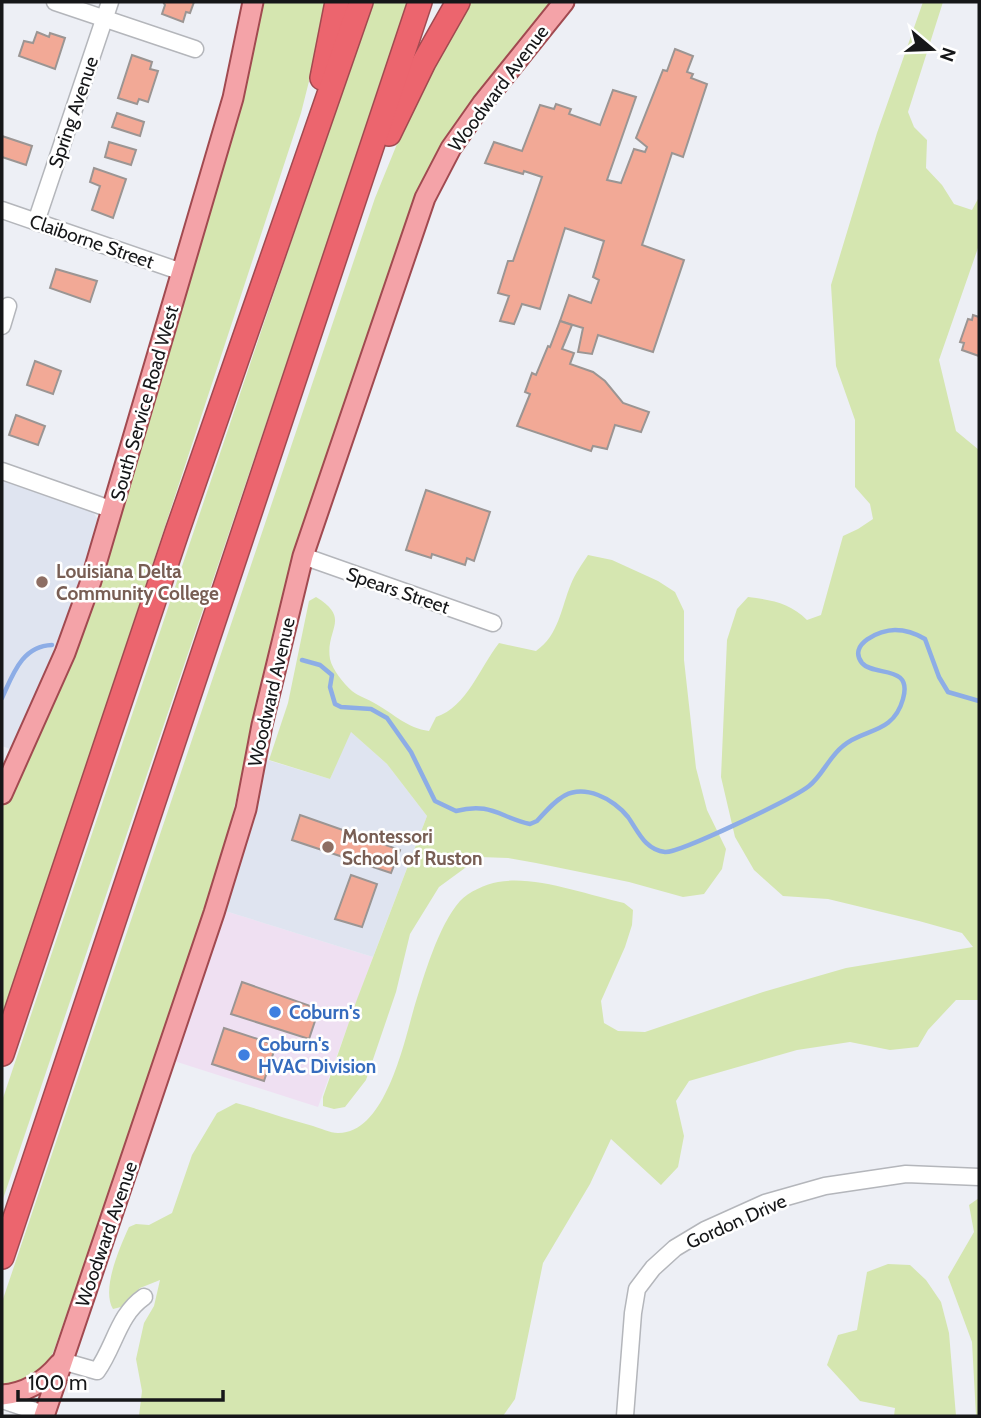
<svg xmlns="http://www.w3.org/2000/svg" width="981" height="1418" viewBox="0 0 981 1418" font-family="Cabin,sans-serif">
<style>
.commercial{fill:#efe0f2}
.built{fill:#dfe4f0}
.green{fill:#d5e6b0}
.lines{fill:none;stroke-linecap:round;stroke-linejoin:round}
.stream{stroke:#8dade6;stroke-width:4.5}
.building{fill:#f2a996;stroke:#9b9593;stroke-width:2}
.minor-casing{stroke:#b4b6bb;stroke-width:19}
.major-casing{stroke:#a14a50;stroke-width:23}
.highway-casing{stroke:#a14a50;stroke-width:26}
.minor{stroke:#fff;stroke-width:16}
.major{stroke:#f4a3a8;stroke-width:19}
.highway{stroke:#ec656e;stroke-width:23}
.education-dot{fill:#8d6e63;stroke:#fff;stroke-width:2.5}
.shop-dot{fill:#3f7fe0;stroke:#fff;stroke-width:2.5}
.labels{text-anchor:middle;stroke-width:5;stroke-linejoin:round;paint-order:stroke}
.street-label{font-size:19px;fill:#161719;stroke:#fff}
.education-label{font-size:19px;font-weight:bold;fill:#785e54;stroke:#fff;text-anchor:start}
.shop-label{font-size:19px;font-weight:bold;fill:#366cbe;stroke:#fff;text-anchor:start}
</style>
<rect width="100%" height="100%" fill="#edeff5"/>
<path class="commercial" d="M222 910 373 957 318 1107 171 1060Z"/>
<g class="built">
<path d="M2 478 91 509 98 520 99 527 72 614 13 750 2 746Z"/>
<path d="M350 731 387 764 427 816 373 957 222 910 264 759 330 779Z"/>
</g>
<g class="green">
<path d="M261 2H329L301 113 2 1022V809L56 687 237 112 253 54Z"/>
<path d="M372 2H409L2 1202V1101Z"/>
<path d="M469 2H557L446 144 276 633 222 858 168 1027 54 1350C44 1375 25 1380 2 1387V1302L375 198 419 90Z"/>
<path d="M923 2H943L908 112 914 127 927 140 926 168 942 185 954 204 972 210 979 197V245L939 360 956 431 979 450V1000H956L928 1030 918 1047 890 1050 850 1042 797 1050 689 1081 676 1101 684 1136 678 1167 661 1185 611 1139 590 1184 543 1263 515 1399 503 1416H139L142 1391 136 1359 144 1323 154 1306 160 1280 140 1288 121 1307 113 1309C101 1289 120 1247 129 1227L136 1224 149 1225 172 1213 192 1155 217 1113 236 1103C262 1110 287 1119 313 1126 320 1128 330 1133 338 1133 385 1134 404 1043 414 1008 424 976 438 926 460 901 468 892 486 884 498 882 535 875 587 895 624 903L633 910 632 925 625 947 601 1001 604 1023 618 1031 645 1032 763 992 846 968 973 947 962 933 919 921 828 899 783 896 754 870 735 837 721 777 727 640 737 609 748 597C772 600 790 603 807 620L821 615 843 536 858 529 873 519 870 504 855 487V420L836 366 831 285 877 133Z"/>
<path d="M588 555 612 560 658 581 675 592 684 611V660L696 768 707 810 726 849 722 869 704 894 683 897 629 882 536 863 508 858 480 857 439 887 410 934 396 992 366 1080 345 1107 334 1109 323 1106V1097L356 1002 427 816 387 764 351 732 330 779 269 760 288 703 309 601 316 597C352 619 325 629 330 659 332 669 344 684 352 691 358 696 368 699 376 704 394 714 407 728 429 731L436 717C467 707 480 667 499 643L536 651C559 635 561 608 571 584 575 574 582 564 588 555Z"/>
<path d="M979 1198V1416H976L972 1342 948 1277 974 1232 969 1205Z"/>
<path d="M888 1264 910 1265 926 1280 941 1302 949 1333 956 1416H894L895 1408 860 1401 827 1365 838 1335 857 1330 867 1272Z"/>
</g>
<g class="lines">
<g class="stream">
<path d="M302 660 320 665 332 675 330 687 335 704 341 707 371 709 387 718 411 752 435 801 456 811C491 802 499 817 530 824L537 821C556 800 569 784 598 795 609 799 621 808 628 817 638 831 645 850 665 852 680 853 794 798 809 786 822 776 829 757 843 746 863 728 893 735 903 699 913 664 874 677 862 663 847 644 880 630 895 630 907 630 915 633 925 639L939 677 948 692 979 701"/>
<path d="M2 698C13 674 22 646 52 645"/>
</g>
</g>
<g class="building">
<path d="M163 2H194L190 13 186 12 183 22 162 14 165 5Z"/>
<path d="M37 32 49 37 50 33 65 38 55 69 19 56 24 41 33 43Z"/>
<path d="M675 49 693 56 687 72 693 74 691 78 707 84 683 157 672 153 642 245 684 260 653 352 598 335 592 354 578 352 583 328 560 321 569 295 591 303 599 280 593 277 604 241 565 228 540 309 522 304 514 324 500 321 509 296 498 293 508 261H513L542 177 524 171 523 174 485 163 494 142 522 151 540 105 554 109 556 104 571 109 569 114 600 125 613 90 636 97 607 180 621 183 634 149 645 152 647 147 636 138 663 70 667 71Z"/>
<path d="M132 55 152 62 150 69 158 71 148 102 139 99 137 104 118 98Z"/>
<path d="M117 113 144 122 140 136 112 127Z"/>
<path d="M2 136 32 146 26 165 2 157Z"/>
<path d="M109 142 136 150 131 165 105 157Z"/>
<path d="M94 168 126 179 113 218 92 210 100 186 90 182Z"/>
<path d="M56 269 97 281 90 302 50 288Z"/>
<path d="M973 315 979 317V356L962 350 964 343 960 342 968 319 972 320Z"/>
<path d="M560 321 572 325 562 349 574 353 570 364 593 372 605 381 623 403 649 412 641 432 615 425 607 449 593 446 591 451 517 426 530 394 525 392 532 373 536 375 548 346 550 347Z"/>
<path d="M35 361 61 371 53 394 27 385Z"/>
<path d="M16 415 45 426 38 445 9 435Z"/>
<path d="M426 490 490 512 474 561 467 558 465 565 432 554 431 558 406 550Z"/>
<path d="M300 815 400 850 391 873 292 840Z"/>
<path d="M351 875 377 884 362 927 335 919Z"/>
<path d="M242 982 319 1009 309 1039 231 1014Z"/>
<path d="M224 1028 276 1045 264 1081 212 1064Z"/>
</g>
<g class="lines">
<defs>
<g id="minor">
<path d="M55 2 195 49"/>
<path d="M2 210 182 272"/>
<path d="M36 222 110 2"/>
<path d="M2 326 8 306"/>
<path d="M2 471 113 510"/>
<path d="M303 556 493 623"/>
<path d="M62 1361 97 1371C115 1346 118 1315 144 1297"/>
<path d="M2 1400 44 1414"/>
<path d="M625 1416 633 1313 637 1289 653 1268 675 1248 705 1230 765 1203 825 1186 906 1174 979 1177"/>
</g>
<g id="major">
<path d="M2 794 65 653 91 581 233 98 253 2"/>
<path d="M2 1395C26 1393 44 1382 59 1364"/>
<path d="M44 1416 214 913 246 809 262 725 303 556 425 198 451 148 482 104 564 2"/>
</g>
<g id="highway">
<path d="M322 78 337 2"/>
<path d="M389 134 424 62 458 2"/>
<path d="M2 1054 177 532 361 2"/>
<path d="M2 1257 420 2"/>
</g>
</defs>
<use href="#minor" class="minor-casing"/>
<use href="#major" class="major-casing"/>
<use href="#highway" class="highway-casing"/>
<use href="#minor" class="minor"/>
<use href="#major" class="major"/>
<use href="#highway" class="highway"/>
</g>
<g class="education-dot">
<circle cx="42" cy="582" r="7"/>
<circle cx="328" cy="847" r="7"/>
</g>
<g class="shop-dot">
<circle cx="275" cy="1012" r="7"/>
<circle cx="244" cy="1055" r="7"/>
</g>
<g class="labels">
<g class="street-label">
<text transform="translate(498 88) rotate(-53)" y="7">Woodward Avenue</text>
<text transform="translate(73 112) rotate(-71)" y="7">Spring Avenue</text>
<text transform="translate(92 241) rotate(19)" y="7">Claiborne Street</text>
<text transform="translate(144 403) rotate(-74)" y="7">South Service Road West</text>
<text transform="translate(398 590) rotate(19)" y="7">Spears Street</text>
<text transform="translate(271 692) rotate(-77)" y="7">Woodward Avenue</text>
<text transform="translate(736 1221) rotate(-24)" y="7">Gordon Drive</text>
<text transform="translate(106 1234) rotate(-71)" y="7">Woodward Avenue</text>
</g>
<g class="education-label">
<text x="56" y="578">Louisiana Delta<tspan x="56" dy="22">Community College</tspan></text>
<text x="342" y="843">Montessori<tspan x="342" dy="22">School of Ruston</tspan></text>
</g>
<g class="shop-label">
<text x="289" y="1019">Coburn's</text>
<text x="258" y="1051">Coburn's<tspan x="258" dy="22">HVAC Division</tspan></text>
</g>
</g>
<rect width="981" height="1418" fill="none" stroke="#161719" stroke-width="7"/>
<g transform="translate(932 49) rotate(109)" stroke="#ffffff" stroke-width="5" paint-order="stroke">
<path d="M0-5L12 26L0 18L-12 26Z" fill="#161719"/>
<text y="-10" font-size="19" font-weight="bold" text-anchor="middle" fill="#161719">N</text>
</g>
<path d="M18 1390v10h205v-10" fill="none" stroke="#161719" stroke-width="3.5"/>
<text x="28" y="1390" font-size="21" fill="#161719" stroke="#ffffff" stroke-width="5" paint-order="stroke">100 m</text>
</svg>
